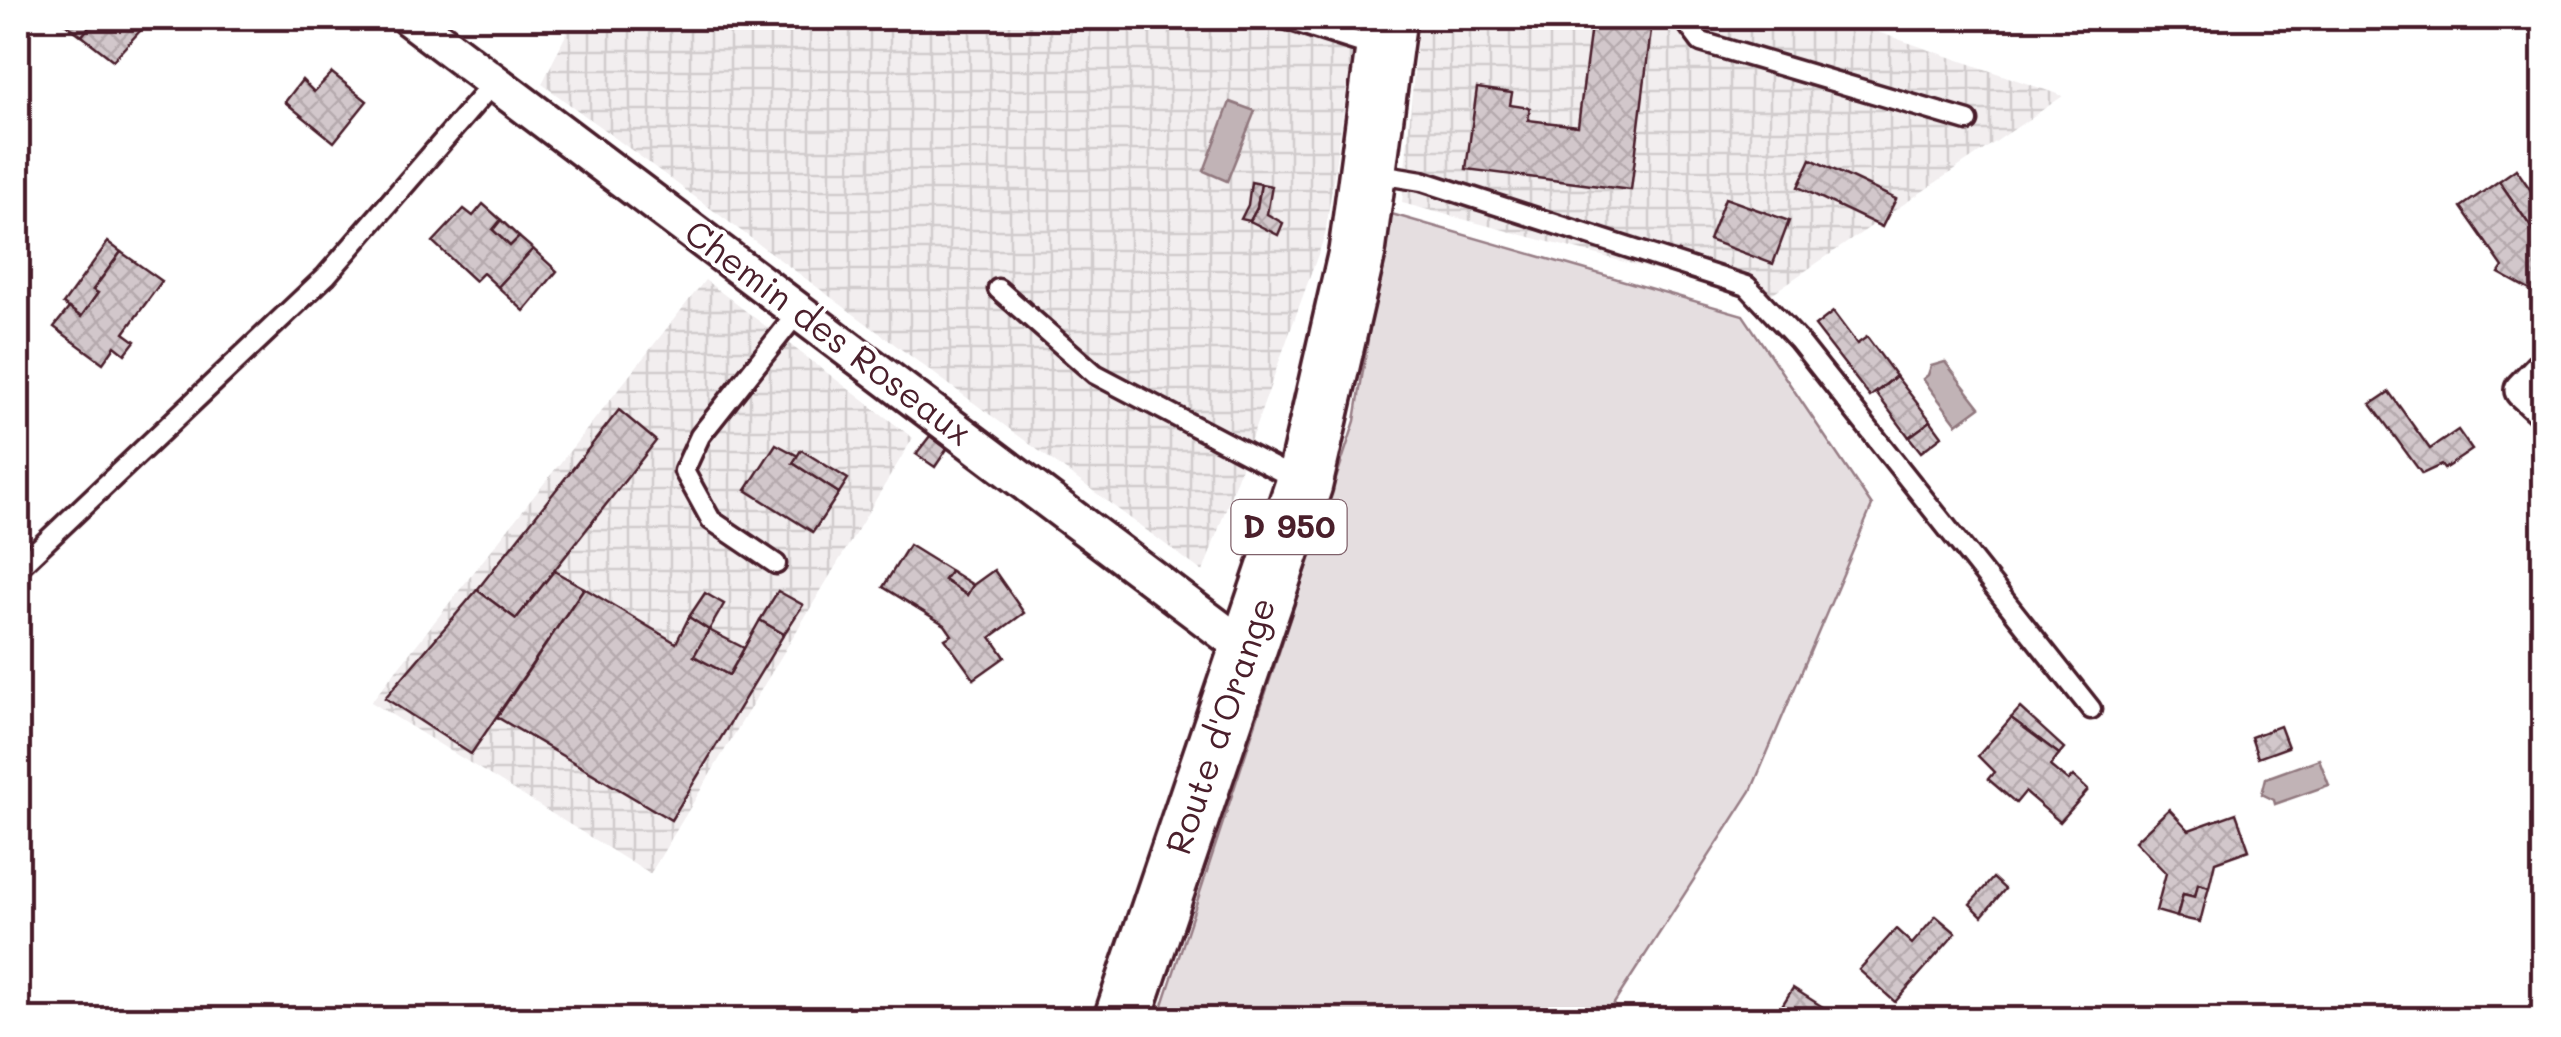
<svg xmlns="http://www.w3.org/2000/svg" width="2561" height="1037" viewBox="0 0 2561 1037" font-family="Mali,sans-serif">
<style>
.industrial{fill:url(#industrial-grid)}
.green{fill:#e5dee0;stroke:#987e86;stroke-width:2.5}
.water{fill:#c1b3b6;stroke:#91787e;stroke-width:2.5}
.building{fill:url(#building-cross-hatch);stroke:#4a1f2b;stroke-width:2.5}
.lines{fill:none;stroke-linecap:round;stroke-linejoin:round}
.lane-casing{stroke:#4a1f2b;stroke-width:25}
.street-casing{stroke:#4a1f2b;stroke-width:42}
.primary-casing{stroke:#4a1f2b;stroke-width:62}
.lane{stroke:#fff;stroke-width:18}
.street{stroke:#fff;stroke-width:35}
.primary{stroke:#fff;stroke-width:55}
.labels{text-anchor:middle;stroke-width:8;stroke-linejoin:round;paint-order:stroke}
.shield{fill:#fff;stroke:#80626b;stroke-width:2.5}
.shield-label{font-size:32px;font-weight:bold;fill:#4a1f2b}
.street-label{font-size:35px;fill:#4a1f2b;stroke:#fff}
</style>
<defs>
<pattern id="industrial-grid" width="8" height="8" patternUnits="userSpaceOnUse" patternTransform="scale(2.5)"><rect width="8" height="8" fill="#f2eeef"/><path d="M0 4h8M4 0v8" fill="none" stroke="#d1cccd"/></pattern>
<pattern id="building-cross-hatch" width="8" height="8" patternUnits="userSpaceOnUse" patternTransform="scale(2.5)"><rect width="8" height="8" fill="#d2c7cb"/><path d="M0 0l8 8M0 8l8-8" fill="none" stroke="#b6aaae"/></pattern>
</defs>
<rect width="100%" height="100%" fill="#fff"/>
<filter id="ink" filterUnits="userSpaceOnUse"><feTurbulence type="fractalNoise" baseFrequency=".01" numOctaves="2"/><feDisplacementMap in="SourceGraphic" scale="20" xChannelSelector="R" yChannelSelector="G"/><feConvolveMatrix kernelMatrix="1 2 1 2 8 2 1 2 1" color-interpolation-filters="sRGB"/></filter>
<g filter="url(#ink)">
<g class="industrial">
<path d="M574 18H1357L1325 235 1203 572 542 84Z"/>
<path d="M1419 18H1837L2063 96 1764 299 1402 203Z"/>
<path d="M705 280 913 438 650 874 371 702Z"/>
</g>
<path class="green" d="M1388 213 1743 315 1872 506 1751 791 1604 1019 1158 1020 1355 421Z"/>
<g class="water">
<path d="M1230 102 1255 111 1227 181 1204 171Z"/>
<path d="M1945 362 1980 407 1957 424 1923 379 1928 375 1931 366Z"/>
<path d="M2319 759 2329 785 2275 804 2274 800 2262 794 2266 778Z"/>
</g>
<g class="building">
<path d="M58 18H96L82 36Z"/>
<path d="M96 18H152L113 60 82 36Z"/>
<path d="M1592 18 1652 22 1631 190 1466 169 1477 88 1512 93 1510 105 1530 108 1528 120 1578 126Z"/>
<path d="M332 73 367 101 334 142 285 102 302 80 314 92Z"/>
<path d="M1811 159 1896 199 1882 227 1798 187Z"/>
<path d="M2516 169 2544 209V231L2537 236 2499 181Z"/>
<path d="M2499 181 2537 236 2544 239V298L2499 273 2503 267 2461 207Z"/>
<path d="M1251 182 1261 184 1257 208 1250 221 1241 219 1248 205Z"/>
<path d="M1261 184 1272 186 1267 214 1283 223 1278 235 1250 221 1257 208Z"/>
<path d="M1725 198 1789 221 1773 264 1709 240Z"/>
<path d="M483 204 501 220 493 230 510 246 519 237 533 249 498 287 483 273 475 281 433 242 464 209 473 216Z"/>
<path d="M501 220 519 237 510 246 493 230Z"/>
<path d="M108 242 121 252 93 290 98 293 81 317 63 304Z"/>
<path d="M533 249 557 271 524 311 498 287Z"/>
<path d="M121 252 162 281 124 333 135 341 125 354 115 346 103 363 54 327 69 308 81 317 98 293 93 290Z"/>
<path d="M1833 312 1857 344 1867 337 1896 376 1870 397 1815 326Z"/>
<path d="M1896 376 1931 421 1909 437 1876 393Z"/>
<path d="M2389 392 2430 449 2458 430 2472 450 2444 469 2441 465 2422 474 2371 404Z"/>
<path d="M619 410 656 441 516 619 477 590Z"/>
<path d="M1931 421 1942 436 1921 452 1909 437Z"/>
<path d="M930 436 947 449 935 467 916 454Z"/>
<path d="M776 444 798 456 793 463 839 493 813 532 746 490Z"/>
<path d="M801 450 848 479 839 493 793 463Z"/>
<path d="M909 545 951 571 944 580 967 595 973 585 994 570 1024 613 991 637 1005 657 974 679 945 639 952 635 945 625 883 587Z"/>
<path d="M554 571 584 588 471 754 385 698 477 590 516 619Z"/>
<path d="M951 571 973 585 967 595 944 580Z"/>
<path d="M584 588 676 643 689 617 709 630 694 656 729 675 760 620 784 634 671 820 497 717Z"/>
<path d="M778 591 803 605 784 634 760 620Z"/>
<path d="M705 593 724 604 709 630 689 617Z"/>
<path d="M709 630 744 648 729 675 694 656Z"/>
<path d="M2020 708 2064 748 2059 754 2011 718Z"/>
<path d="M2011 718 2059 754 2050 766 2068 781 2073 776 2088 790 2060 822 2025 792 2016 803 1988 779 1994 772 1978 756Z"/>
<path d="M2280 726 2288 747 2258 758 2251 737Z"/>
<path d="M2169 809 2189 830 2236 813 2249 850 2215 862 2209 887 2198 884 2195 897 2183 894 2177 917 2156 911 2166 873 2135 841Z"/>
<path d="M1993 878 2005 889 1982 916 1970 904Z"/>
<path d="M2198 884 2209 887 2200 922 2177 917 2183 894 2195 897Z"/>
<path d="M1936 916 1956 933 1895 1002 1859 970 1896 929 1912 944Z"/>
<path d="M1793 988 1840 1018 1839 1020H1773Z"/>
</g>
<g class="lines">
<defs>
<g id="lane">
<path d="M1282 18 1377 48"/>
<path d="M1683 18 1701 42 1968 121"/>
<path d="M1373 173 1422 181 1747 286 1798 340 2091 709"/>
<path d="M998 289 1095 374 1299 481"/>
<path d="M776 564 711 520 684 471 700 436 799 311"/>
<path d="M18 568 326 276 494 82"/>
</g>
<g id="street">
<path d="M409 18 1246 649"/>
<path d="M2544 368 2523 390 2544 409"/>
</g>
<path id="primary" d="M1122 1020 1304 484 1357 252 1388 18"/>
</defs>
<use href="#lane" class="lane-casing"/>
<use href="#street" class="street-casing"/>
<use href="#primary" class="primary-casing"/>
<use href="#lane" class="lane"/>
<use href="#street" class="street"/>
<use href="#primary" class="primary"/>
</g>
</g>
<g class="labels">
<rect class="shield" x="1231.5" y="500" width="115" height="54" rx="8"/>
<g class="shield-label">
<text x="1289" y="538">D 950</text>
</g>
<g class="street-label">
<text transform="translate(828 333) rotate(37)" y="12">Chemin des Roseaux</text>
<text transform="translate(1221 726) rotate(-71)" y="12">Route d'Orange</text>
</g>
</g>
<rect width="2561" height="1037" fill="none" stroke="#fff" stroke-width="60"/>
<rect x="30" y="30" width="2501" height="977" fill="none" stroke="#4a1f2b" stroke-width="4" filter="url(#ink)"/>
</svg>
